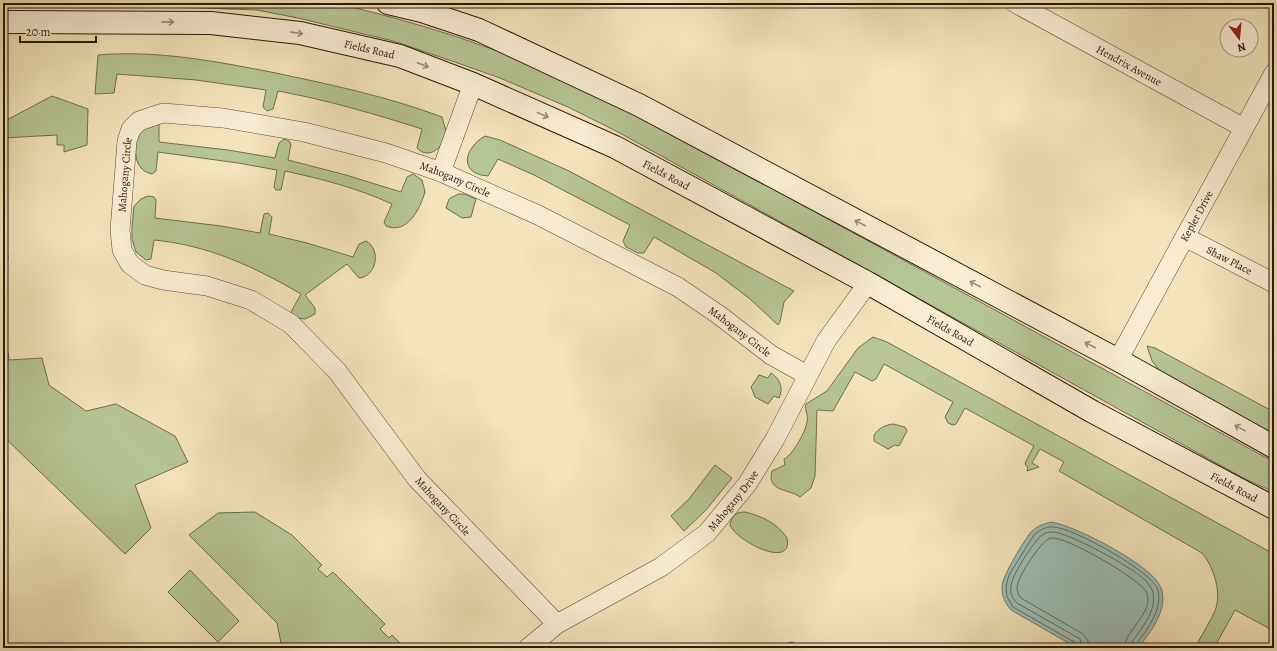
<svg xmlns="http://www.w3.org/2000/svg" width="1277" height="651" viewBox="0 0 1277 651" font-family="Alegreya,serif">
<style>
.green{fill:#b6c594;stroke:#706d4e}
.water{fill:#9cbeb6;stroke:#6f7a71}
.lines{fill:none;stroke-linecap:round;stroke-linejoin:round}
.shore{stroke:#646a60;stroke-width:1}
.minor-casing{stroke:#5d4936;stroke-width:20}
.secondary-casing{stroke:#2b1509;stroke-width:24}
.minor{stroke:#f8edd3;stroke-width:19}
.secondary{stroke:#f8edd3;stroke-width:22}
.oneway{stroke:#9c8c78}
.labels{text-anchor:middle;stroke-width:3.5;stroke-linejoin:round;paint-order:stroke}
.street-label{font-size:11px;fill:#2b1509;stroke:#f8edd3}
</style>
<rect width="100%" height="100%" fill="#f4e4bb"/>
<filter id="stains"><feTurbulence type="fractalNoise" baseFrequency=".005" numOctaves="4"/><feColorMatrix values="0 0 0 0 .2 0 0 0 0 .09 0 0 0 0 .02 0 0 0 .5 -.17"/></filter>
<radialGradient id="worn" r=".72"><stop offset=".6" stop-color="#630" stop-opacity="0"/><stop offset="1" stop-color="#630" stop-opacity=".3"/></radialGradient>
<g class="green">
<path d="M7 3H334C382 14 429 27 475 43 527 61 577 85 626 109L1274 462V492L1245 479 618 132 568 107 500 78 452 61 393 41 298 18 257 10 230 9 140 6H21Z"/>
<path d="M98 55C156 50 214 61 271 72 328 84 386 96 442 117 443 122 446 128 446 133 445 146 429 161 417 148L422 129C375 114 327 100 278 91L273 109 267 111 263 107 266 90 196 80 117 74 114 93 95 94Z"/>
<path d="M52 96 88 109 87 145 64 152V145H57V135L3 138V122Z"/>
<path d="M159 124V142L228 150 275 158 279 143 284 139 289 141 291 144 288 160 346 175 401 192 407 177 413 174 422 180 425 192C420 208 408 235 386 226L384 222 392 204C357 188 322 179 285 171L281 190H276L274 187 277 170 238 163 158 152 156 171 152 174C130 169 135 143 140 127Z"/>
<path d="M485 136 500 140 569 171 794 291 784 302 780 322 778 325 750 299 716 273 654 237 644 253H638L626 247 623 241 630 225 534 175 498 159 488 176C458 174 464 148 485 136Z"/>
<path d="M458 194H465L476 199 471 217 462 218 446 208 449 199Z"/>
<path d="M148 196 154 197 156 200 155 218 221 226 260 233 264 214 268 213 272 217 269 234 307 243 353 257 359 244 366 241C382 250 376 277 359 278L347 264 305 295 315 308V314L305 319 296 318 291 312 301 294C255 267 208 245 154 240L151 259 146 260 136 252 132 239V227L134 206 141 199Z"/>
<path d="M3 237H7L8 260H3Z"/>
<path d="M873 337 887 342 1274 554V631L1235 610 1214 648H1205L1197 644C1203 633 1210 622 1215 611 1222 593 1214 567 1202 553L1059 471 1064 462 1040 449 1032 463 1039 467 1027 471 1028 468 1025 464 1026 461 1034 446 965 408 956 424 953 425 948 423 945 417 953 402 884 364 876 379 872 381 855 372 833 411 817 410 815 476 811 488 800 497C790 489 766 492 772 471L785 465 784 459C792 456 806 431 807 422 809 416 804 410 806 404L827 391 858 348Z"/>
<path d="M1147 346 1155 348 1274 412V431H1269L1161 372 1152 361Z"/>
<path d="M3 352H8L9 360 42 358 49 385 86 411 116 404 175 436 188 462 135 485 151 528 125 554 3 436Z"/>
<path d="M771 373C780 379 784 388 779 398L774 396 768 404 755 397 751 387 759 375 768 378Z"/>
<path d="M893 424 905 427 907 431 899 446 895 445 888 449 874 441V435C879 428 885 425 893 424Z"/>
<path d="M715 465 732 478 706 510 684 531 671 516 689 499Z"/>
<path d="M255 512 292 535 322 565 318 569 327 577 333 572 385 624 380 629 389 638 392 635 405 648H282L277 623 189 535 218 513Z"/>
<path d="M745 512C762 516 777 523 787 538 794 570 737 542 730 525 731 516 736 512 745 512Z"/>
<path d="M190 570 239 621 218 642 168 592Z"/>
<path d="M792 642 803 648H769Z"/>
</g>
<path class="water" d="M1051 522C1074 525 1154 566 1161 588 1169 609 1150 633 1138 648H1077L1011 610C1005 603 1002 597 1002 587 1002 576 1024 541 1031 532 1037 526 1044 524 1051 522Z"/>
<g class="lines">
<g class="shore">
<path d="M1078 648 1076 643 1013 607 1007 597 1006 586 1009 575 1034 535C1039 531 1046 526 1053 527 1072 527 1153 572 1158 590 1162 606 1152 622 1143 635 1140 639 1136 643 1135 648"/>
<path d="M1083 648 1080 639 1017 603C1012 598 1010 593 1011 586 1012 575 1030 548 1038 539 1041 535 1046 532 1051 532 1065 530 1135 569 1145 580 1149 584 1152 588 1153 593 1157 611 1141 629 1132 642L1130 648"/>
<path d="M1089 648 1088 641 1083 634 1021 598C1018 595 1017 591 1017 587 1018 577 1041 540 1051 538 1064 535 1142 580 1147 593 1154 612 1125 631 1124 648"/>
</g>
<defs>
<g id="minor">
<path id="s1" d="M1015 3 1244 128"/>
<path d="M441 172 473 84"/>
<path id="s2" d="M1185 237 1274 283"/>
<path id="s3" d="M1118 360 1274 73"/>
<path id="s4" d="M557 624 417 479 337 371 291 324 251 300 207 286 163 280 145 275 130 264 122 250 120 230 127 141 131 129 139 121 163 113 223 118 304 132 386 153 441 172 538 215 678 287 719 315 771 355 807 375"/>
<path id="s5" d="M528 648 557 624 661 567 707 533 748 483 775 439 826 341 868 283"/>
</g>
<g id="secondary">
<path d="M388 3 422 11 479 30 639 105 1118 360 1274 447"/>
<path id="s6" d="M3 22 211 23 300 33 400 56 473 84 615 147 868 283 1093 412 1274 508"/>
</g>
</defs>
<use href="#minor" class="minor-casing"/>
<use href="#secondary" class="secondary-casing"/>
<use href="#minor" class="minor"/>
<use href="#secondary" class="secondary"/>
</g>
<defs><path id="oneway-shaft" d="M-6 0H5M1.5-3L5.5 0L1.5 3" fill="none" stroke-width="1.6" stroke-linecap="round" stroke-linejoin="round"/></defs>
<g class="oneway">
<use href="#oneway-shaft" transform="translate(168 22) rotate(1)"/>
<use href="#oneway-shaft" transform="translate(297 33) rotate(8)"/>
<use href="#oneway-shaft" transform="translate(423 65) rotate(21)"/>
<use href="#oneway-shaft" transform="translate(543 115) rotate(24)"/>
<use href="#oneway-shaft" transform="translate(860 223) rotate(-152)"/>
<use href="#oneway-shaft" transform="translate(975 284) rotate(-152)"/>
<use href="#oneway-shaft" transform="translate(1090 345) rotate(-152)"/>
<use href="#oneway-shaft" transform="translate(1240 428) rotate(-151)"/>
</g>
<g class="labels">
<g class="street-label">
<text dy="4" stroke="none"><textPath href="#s6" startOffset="369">Fields Road</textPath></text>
<text dy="4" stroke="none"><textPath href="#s1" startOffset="130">Hendrix Avenue</textPath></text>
<text dy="4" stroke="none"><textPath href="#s4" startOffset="668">Mahogany Circle</textPath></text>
<text dy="4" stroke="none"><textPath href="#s6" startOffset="692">Fields Road</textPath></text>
<text dy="4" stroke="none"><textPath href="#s4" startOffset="1052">Mahogany Circle</textPath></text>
<text dy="4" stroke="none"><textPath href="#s3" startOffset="164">Kepler Drive</textPath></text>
<text dy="4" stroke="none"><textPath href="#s2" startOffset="50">Shaw Place</textPath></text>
<text dy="4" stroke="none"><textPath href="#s4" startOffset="1376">Mahogany Circle</textPath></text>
<text dy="4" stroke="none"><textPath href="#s6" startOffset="1016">Fields Road</textPath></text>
<text dy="4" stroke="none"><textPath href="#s6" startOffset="1340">Fields Road</textPath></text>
<text dy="4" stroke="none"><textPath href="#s5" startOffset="255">Mahogany Drive</textPath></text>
<text transform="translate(443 506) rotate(47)" y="4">Mahogany Circle</text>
</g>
</g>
<rect width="1277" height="651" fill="none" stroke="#f4e4bb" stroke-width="16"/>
<rect x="4" y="4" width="1269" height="643" fill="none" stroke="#2b1509" stroke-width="2"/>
<rect x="8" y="8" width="1261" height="635" fill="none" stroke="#2b1509"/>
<g transform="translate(1239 38) rotate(164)"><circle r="19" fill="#f8edd3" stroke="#a69782"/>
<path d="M0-3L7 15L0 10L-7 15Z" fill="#8f2418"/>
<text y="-6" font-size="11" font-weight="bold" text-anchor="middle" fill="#2b1509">N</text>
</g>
<path d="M20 36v6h76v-6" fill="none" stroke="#2b1509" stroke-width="2"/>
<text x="26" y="36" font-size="12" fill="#2b1509" stroke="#f8edd3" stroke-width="3" paint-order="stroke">20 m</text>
<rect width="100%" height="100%" filter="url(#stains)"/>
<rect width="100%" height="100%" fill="url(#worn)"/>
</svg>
